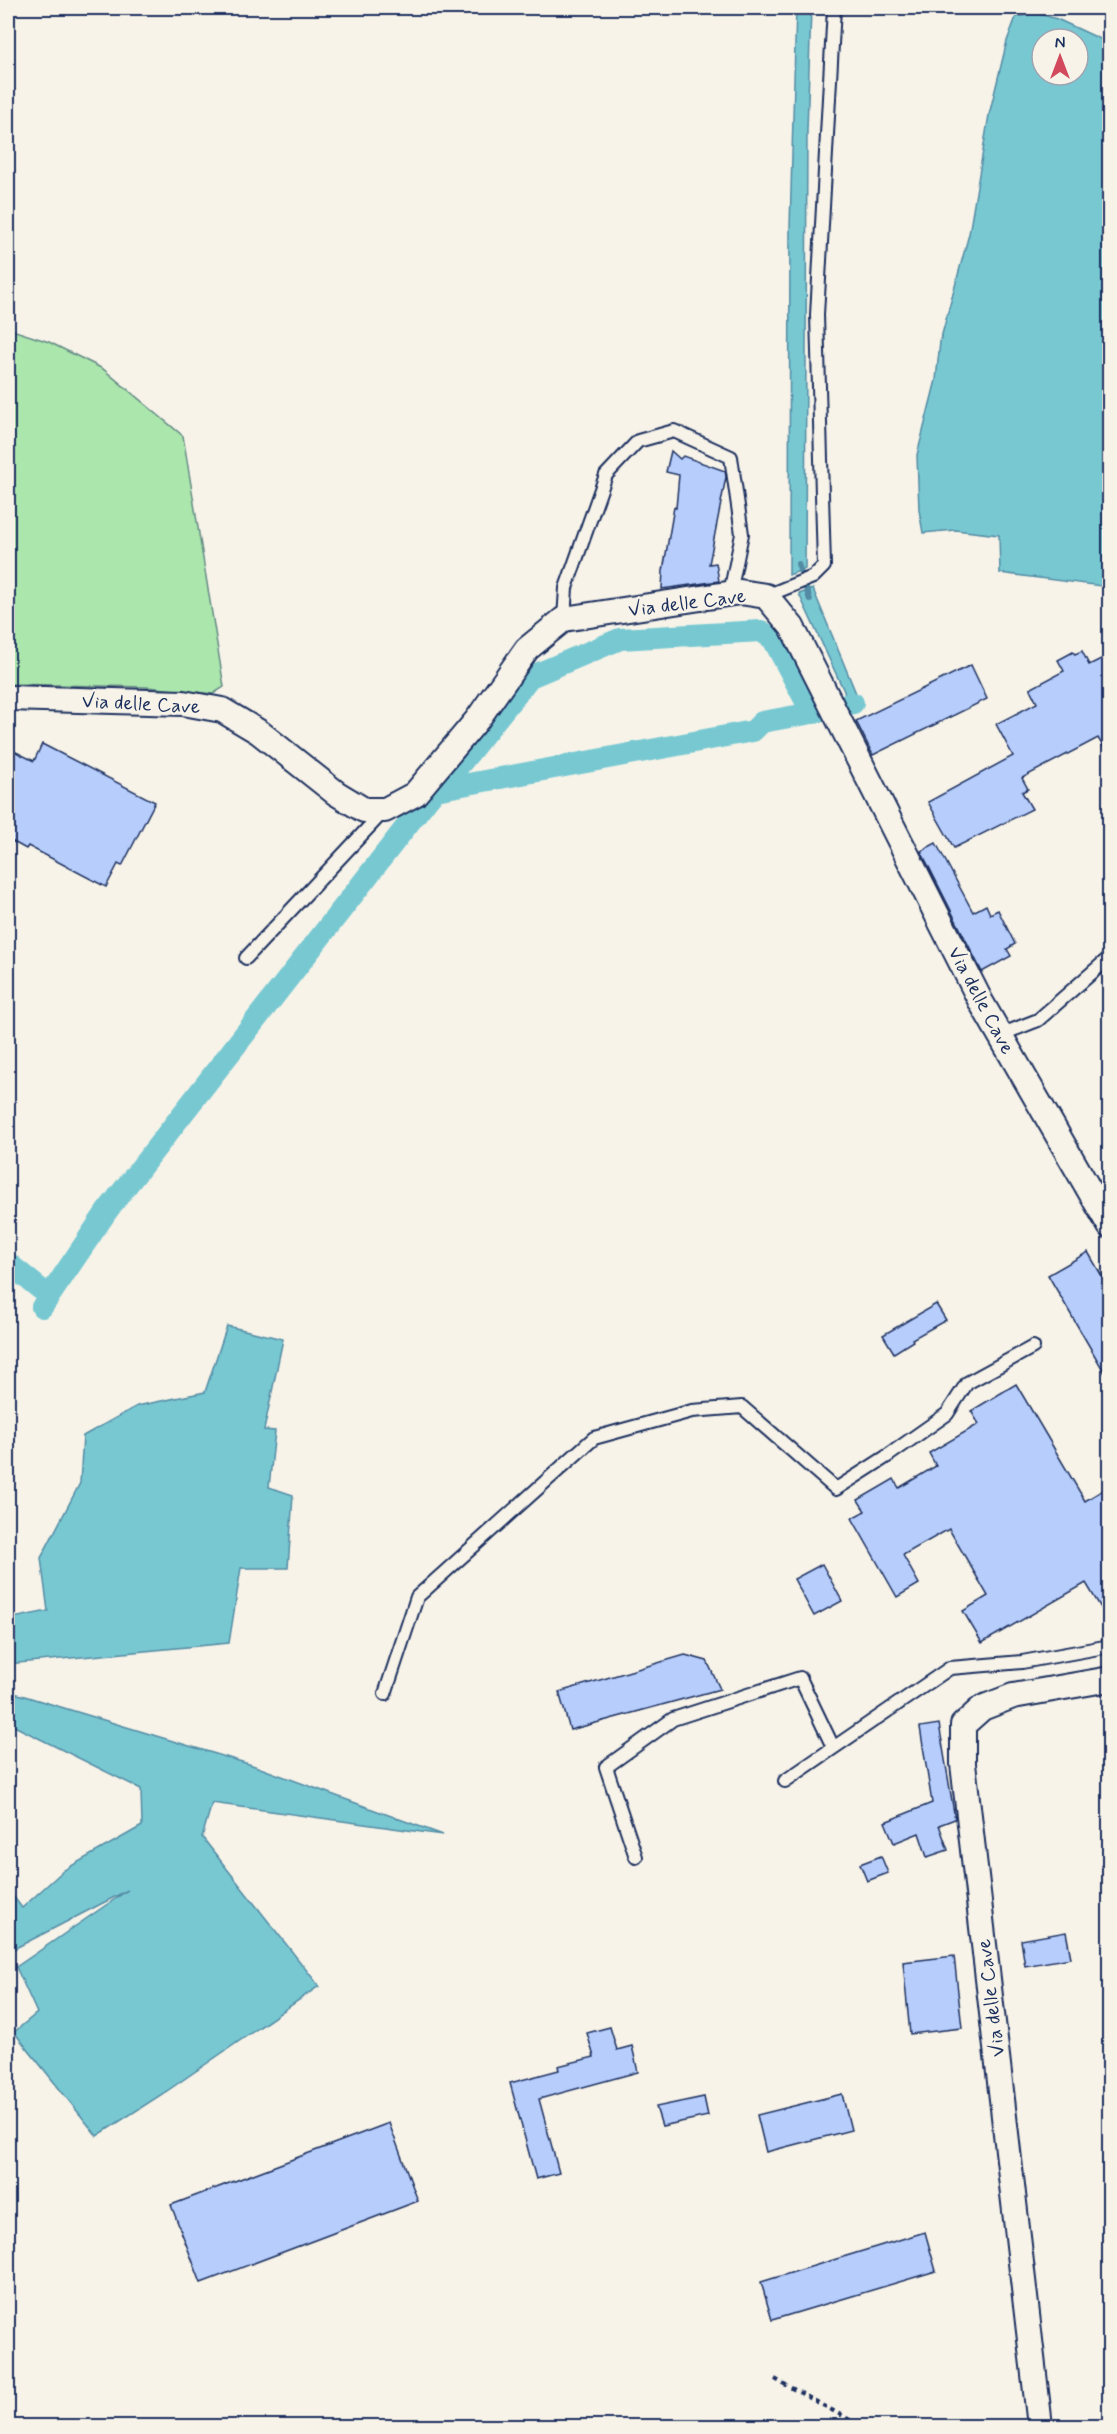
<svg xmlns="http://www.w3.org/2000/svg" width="1117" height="2434" viewBox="0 0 1117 2434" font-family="Mynerve,sans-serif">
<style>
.green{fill:#abe6ac;stroke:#638a85;stroke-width:1.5}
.water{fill:#78c8d2;stroke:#538ba4;stroke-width:1.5;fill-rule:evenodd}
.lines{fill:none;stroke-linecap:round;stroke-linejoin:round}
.stream{stroke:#538ba4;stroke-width:6}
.canal{stroke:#78c8d2;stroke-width:22}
.building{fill:#b7cefd;stroke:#1b2f5e;stroke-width:1.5}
.lane-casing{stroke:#1b2f5e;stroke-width:16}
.street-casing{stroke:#1b2f5e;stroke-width:28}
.path{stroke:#1b2f5e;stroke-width:4;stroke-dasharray:4.5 4.5;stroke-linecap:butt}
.lane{stroke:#f7f3e8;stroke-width:12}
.street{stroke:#f7f3e8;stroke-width:24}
.labels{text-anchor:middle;stroke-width:4.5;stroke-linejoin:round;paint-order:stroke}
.street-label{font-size:20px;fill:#1b2f5e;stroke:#f7f3e8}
</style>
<rect width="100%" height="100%" fill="#f7f3e8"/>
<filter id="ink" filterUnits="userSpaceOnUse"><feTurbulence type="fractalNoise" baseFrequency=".0167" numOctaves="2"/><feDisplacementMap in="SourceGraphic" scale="12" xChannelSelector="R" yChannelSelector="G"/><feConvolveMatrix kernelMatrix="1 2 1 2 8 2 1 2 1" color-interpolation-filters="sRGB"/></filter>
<g filter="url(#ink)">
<path class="green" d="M8 283 12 330 49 342 103 369 183 436 224 687 213 694 147 687 8 684Z"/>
<g class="water">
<path d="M796 8H811L807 131 805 569 789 575 790 228Z"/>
<path d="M1036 13 1057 19 1109 43V587L1000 573 999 535 955 530 923 533 919 510 917 455 936 380 940 342 969 234 989 115 1007 41 1016 17ZM1042 39H1078V75H1042Z"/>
<path d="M813 589 860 703 858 707 850 710 846 705 844 691 799 594Z"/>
<path d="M227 1326 283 1339 264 1430 275 1431 269 1487 293 1495 288 1568H241L229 1643 8 1664V1619L48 1611 41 1558 80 1483 83 1436 137 1406 205 1392Z"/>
<path d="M8 1691 252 1765 443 1835 212 1803 202 1837 319 1986 167 2091 97 2136 14 2032 37 2013 16 1967 128 1890 8 1952V1889L22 1908 64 1870 142 1826 141 1789 8 1723Z"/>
</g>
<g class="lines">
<path class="stream" d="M798 564 810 600"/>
<g class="canal">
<path d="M436 790 753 731 762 722 812 713"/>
<path d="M8 1263 49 1296"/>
<path d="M42 1307 107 1211 430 796 454 772 530 677 620 639 761 631 773 639 812 713 853 703"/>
</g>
</g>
<g class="building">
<path d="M671 451 680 459 683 456 725 471 726 477 709 564 716 563 719 581 662 589 663 571 674 507 676 508 679 475 666 472Z"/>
<path d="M1082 651 1089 665 1103 658 1110 671V758L1098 738 1022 778 1028 789 1022 792 1032 809 954 848 928 802 1013 756 996 724 1037 703 1030 689 1064 671 1058 660 1073 652 1075 654Z"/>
<path d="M971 665 987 699 873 755 856 721Z"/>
<path d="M42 744 155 802 122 866 118 864 106 887 28 846 26 849 8 839V748L34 761Z"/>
<path d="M936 843 973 912 986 905 990 914 998 910 1015 944 1007 949 1011 956 982 972 921 851Z"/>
<path d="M1088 1252 1110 1290V1382L1048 1275Z"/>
<path d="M936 1304 946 1320 912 1339 913 1341 894 1353 883 1335Z"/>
<path d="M1016 1384 1085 1501 1103 1490 1110 1501V1623L1086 1583 982 1643 963 1611 988 1596 949 1529 903 1555 919 1584 897 1597 852 1518 865 1511 858 1500 894 1479 899 1488 936 1466 929 1453 979 1424 971 1411Z"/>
<path d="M822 1564 842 1601 814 1616 794 1579Z"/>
<path d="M685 1655 707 1661 720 1689 570 1730 559 1692Z"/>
<path d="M939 1724 955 1819 939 1825 948 1850 927 1857 919 1833 894 1843 885 1822 932 1803 920 1727Z"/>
<path d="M881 1856 888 1873 867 1881 860 1864Z"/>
<path d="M1066 1932 1071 1958 1025 1966 1021 1940Z"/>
<path d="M954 1956 962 2028 910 2034 903 1962Z"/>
<path d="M610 2027 617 2050 632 2046 638 2072 539 2099 559 2173 536 2179 510 2083 559 2070 558 2066 594 2057 587 2033Z"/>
<path d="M842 2094 851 2130 766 2152 757 2115Z"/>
<path d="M704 2097 708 2116 662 2126 656 2107Z"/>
<path d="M389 2123 418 2201 201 2283 171 2205Z"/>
<path d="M925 2232 936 2271 772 2320 761 2282Z"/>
</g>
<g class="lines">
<defs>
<g id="lane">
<path d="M766 596 813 577 824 566 817 315 834 8"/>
<path d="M564 619 566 588 606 475 638 441 674 431 731 457 742 534 730 593"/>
<path d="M246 958 384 811"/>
<path d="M1000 1035 1038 1020 1110 957"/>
<path d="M385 1694 417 1597 594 1438 692 1411 742 1407 836 1489 886 1457 947 1414 967 1383 1033 1347"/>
<path d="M785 1781 950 1668 1022 1662 1110 1646"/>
<path d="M636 1857 606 1767 673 1719 800 1678 833 1747"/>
</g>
<g id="street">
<path d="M8 698 183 703 222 710 259 732 336 793 364 810H385L415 794 477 720 527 649 564 619 740 592 766 596 792 627 981 1002 1110 1226"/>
<path d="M1040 2426 963 1764V1725L982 1708 1013 1696 1110 1679"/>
</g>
</defs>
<use href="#lane" class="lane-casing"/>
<use href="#street" class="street-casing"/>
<g class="path">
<path d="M1110 2312 1104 2325 1110 2356"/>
<path d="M775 2379 861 2426"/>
</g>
<use href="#lane" class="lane"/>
<use href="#street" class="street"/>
</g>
</g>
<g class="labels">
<g class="street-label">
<text transform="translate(687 602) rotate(-7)" y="7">Via delle Cave</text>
<text transform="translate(141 703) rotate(3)" y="7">Via delle Cave</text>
<text transform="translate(982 1000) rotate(62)" y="7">Via delle Cave</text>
<text transform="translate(990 1998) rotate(-97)" y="7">Via delle Cave</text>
</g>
</g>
<rect width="1117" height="2434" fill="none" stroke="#f7f3e8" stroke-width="30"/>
<rect x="15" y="15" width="1087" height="2404" fill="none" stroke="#1b2f5e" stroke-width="2" filter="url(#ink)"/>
<g transform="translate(1060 57)"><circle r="28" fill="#f7f3e8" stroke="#9fa5b1" stroke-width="1.5"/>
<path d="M0-4.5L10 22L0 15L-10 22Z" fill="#d1495b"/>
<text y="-9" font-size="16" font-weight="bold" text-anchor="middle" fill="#1b2f5e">N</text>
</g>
</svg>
